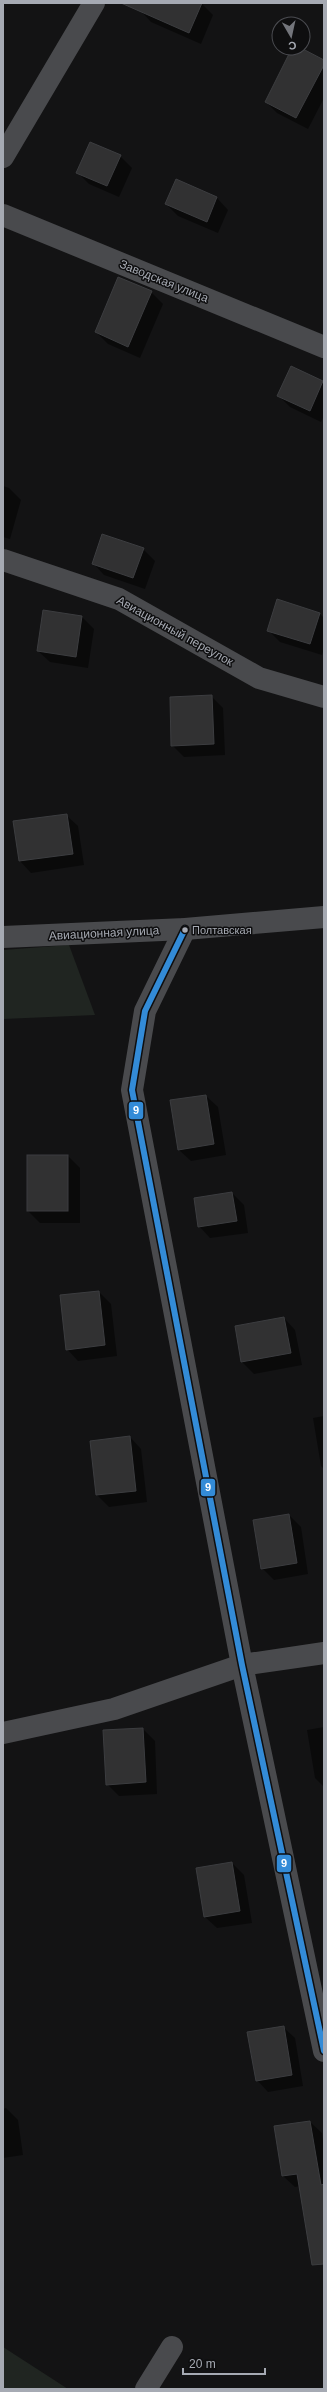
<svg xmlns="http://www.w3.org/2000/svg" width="327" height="2392" viewBox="0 0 327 2392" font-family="Arial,sans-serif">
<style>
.green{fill:#202521}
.shadow{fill:#0007}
.building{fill:#313132;stroke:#3c3d40}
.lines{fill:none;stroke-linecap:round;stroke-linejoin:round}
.minor{stroke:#494a4d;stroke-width:22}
.bus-1-casing{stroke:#0e0e0f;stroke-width:9}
.bus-1{stroke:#338bd7;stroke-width:6}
.bus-dot{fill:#a6aab3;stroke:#0e0e0f;stroke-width:1.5}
.labels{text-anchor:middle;stroke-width:3;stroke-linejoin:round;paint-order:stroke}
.bus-label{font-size:11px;fill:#a6aab3;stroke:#0e0e0f;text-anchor:start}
.street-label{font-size:12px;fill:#a6aab3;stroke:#0e0e0f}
.line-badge{stroke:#0e0e0f;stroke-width:1.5}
.badge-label{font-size:11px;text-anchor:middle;font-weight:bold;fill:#fff}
</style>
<rect width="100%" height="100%" fill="#131314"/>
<g class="green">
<path d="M69 945 95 1015 3 1019V950Z"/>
<path d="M3 2347 68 2389H3Z"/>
</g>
<g class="shadow">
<path d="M143 3H201L213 15 201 44 151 22 140 10Z"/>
<path d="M294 48H299L324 61V98L308 129 277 113 266 102Z"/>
<path d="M120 156 132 168 119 197 89 184 77 172Z"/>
<path d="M176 180 217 198 228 210 218 233 178 216 166 204Z"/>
<path d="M151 292 163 304 140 358 108 344 96 332Z"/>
<path d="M291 367 324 384V416L321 422 290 407 278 395Z"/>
<path d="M3 486 9 488 21 500 10 539 3 537Z"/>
<path d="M143 549 155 561 145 589 104 575 93 563Z"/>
<path d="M44 611 82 617 94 629 88 668 50 662 38 651Z"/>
<path d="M319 613 324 618V648L322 655 280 642 268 630Z"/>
<path d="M211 696 223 708 225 755 184 757 172 745Z"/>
<path d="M66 815 78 826 84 865 31 873 20 861Z"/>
<path d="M206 1096 218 1107 226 1155 191 1161 179 1150Z"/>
<path d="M68 1156 80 1168V1223H40L28 1211Z"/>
<path d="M232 1193 244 1205 248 1233 210 1238 199 1226Z"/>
<path d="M99 1292 111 1304 117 1356 78 1361 67 1349Z"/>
<path d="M284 1318 295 1330 302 1365 254 1374 242 1362 236 1327Z"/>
<path d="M324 1416V1469L321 1466 313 1418Z"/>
<path d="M130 1437 141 1449 147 1502 109 1507 97 1495 91 1442Z"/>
<path d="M289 1515 301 1527 308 1574 274 1580 262 1568Z"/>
<path d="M324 1727V1787L315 1778 307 1730Z"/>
<path d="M143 1729 155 1741 157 1794 119 1796 107 1784Z"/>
<path d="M232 1863 244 1875 252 1923 217 1928 205 1917Z"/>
<path d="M283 2027 295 2038 303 2086 268 2092 257 2080Z"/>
<path d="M6 2108 18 2120 23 2155 3 2158V2109Z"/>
<path d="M310 2122 322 2133 324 2149V2248L300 2186 295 2187 283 2176Z"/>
</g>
<g class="building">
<path d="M121 3H202L189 33Z"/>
<path d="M292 48H301L324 60V65L296 118 265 102Z"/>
<path d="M90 142 121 155 107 186 76 173Z"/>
<path d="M176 179 217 197 207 222 165 204Z"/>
<path d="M118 277 152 291 128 347 95 332Z"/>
<path d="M291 366 323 381 310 411 277 396Z"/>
<path d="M102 534 144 548 133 578 92 564Z"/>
<path d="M277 599 320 613 310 644 267 631Z"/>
<path d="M43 610 82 616 76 657 37 651Z"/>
<path d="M212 695 214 744 171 746 170 697Z"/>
<path d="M67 814 73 854 19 861 13 821Z"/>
<path d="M206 1095 214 1144 178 1150 170 1100Z"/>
<rect x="27" y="1155" width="41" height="56"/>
<path d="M232 1192 237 1221 198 1227 194 1198Z"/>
<path d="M99 1291 105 1345 66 1350 60 1295Z"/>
<path d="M284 1317 291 1353 241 1362 235 1326Z"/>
<path d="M130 1436 136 1491 96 1495 90 1441Z"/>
<path d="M289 1514 297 1563 261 1569 253 1520Z"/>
<path d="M143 1728 146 1782 106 1785 103 1730Z"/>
<path d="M232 1862 240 1911 204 1917 196 1868Z"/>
<path d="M284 2026 292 2075 256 2081 247 2032Z"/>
<path d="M310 2121 321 2185 324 2184V2264L312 2265 297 2174 282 2176 274 2126Z"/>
</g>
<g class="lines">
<g class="minor">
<path d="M3 157 94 3"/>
<path d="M3 215 324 347"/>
<path d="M3 560 119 599 259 678 324 697"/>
<path d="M185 929 145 1011 132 1090 242 1665 324 2051"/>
<path d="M3 937 185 929 324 917"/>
<path d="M3 1733 114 1709 242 1665 324 1653"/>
<path d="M146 2389 172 2347"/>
</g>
<defs>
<path id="bus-1" d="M185 929 145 1011 132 1090 242 1665 324 2051"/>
</defs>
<use href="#bus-1" class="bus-1-casing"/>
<use href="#bus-1" class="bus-1"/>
</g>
<circle class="bus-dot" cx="185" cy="930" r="3.5"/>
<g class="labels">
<g class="bus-label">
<text x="192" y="934">Полтавская</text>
</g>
<g class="street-label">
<text transform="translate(164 281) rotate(22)" y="4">Заводская улица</text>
<text transform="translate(175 631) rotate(29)" y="4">Авиационный переулок</text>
<text transform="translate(104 933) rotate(-3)" y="4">Авиационная улица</text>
</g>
</g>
<g class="line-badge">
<rect x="128" y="1101" width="16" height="19" rx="4" fill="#338bd7"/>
<rect x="200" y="1478" width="16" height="19" rx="4" fill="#338bd7"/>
<rect x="276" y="1854" width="16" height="19" rx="4" fill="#338bd7"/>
</g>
<g class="badge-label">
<text x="136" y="1114">9</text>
<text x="208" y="1491">9</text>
<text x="284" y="1867">9</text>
</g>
<rect width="327" height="2392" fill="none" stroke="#a6aab3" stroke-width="8"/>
<g transform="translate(291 36) rotate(171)"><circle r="19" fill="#0e0e0f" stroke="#4b4c51"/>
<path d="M0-3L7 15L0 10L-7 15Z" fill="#73757b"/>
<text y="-6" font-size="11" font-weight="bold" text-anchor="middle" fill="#a6aab3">С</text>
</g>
<path d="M183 2368v6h82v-6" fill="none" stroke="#a6aab3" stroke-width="2"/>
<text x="189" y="2368" font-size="12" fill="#a6aab3" stroke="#0e0e0f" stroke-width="3" paint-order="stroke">20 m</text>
</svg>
